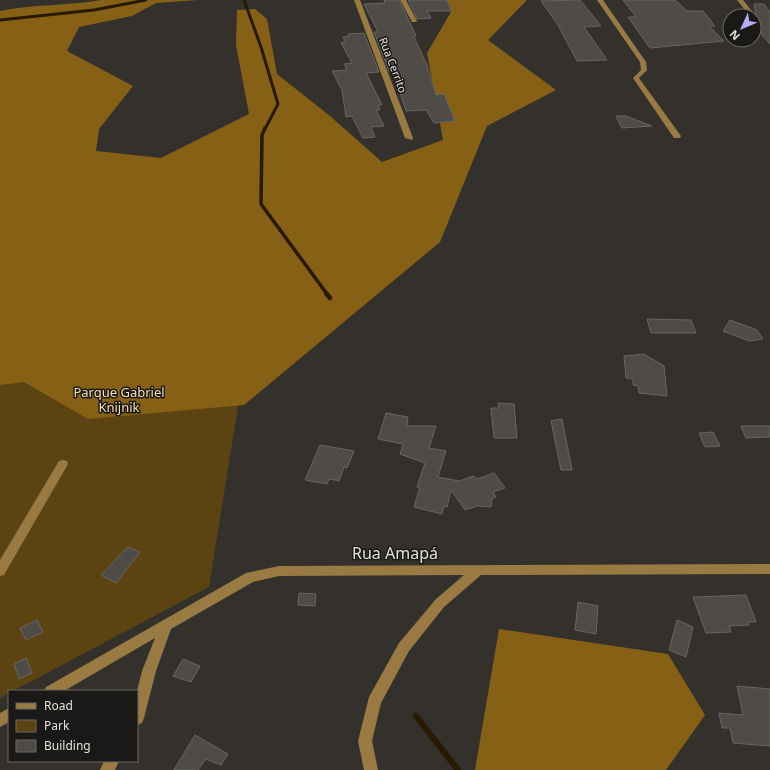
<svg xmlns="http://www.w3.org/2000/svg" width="770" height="770" viewBox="0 0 770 770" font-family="'Noto Sans',sans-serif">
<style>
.green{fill:#5c4312}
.forest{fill:#866115}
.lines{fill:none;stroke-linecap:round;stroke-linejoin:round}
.stream-far3{stroke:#281900;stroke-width:3}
.stream-far2{stroke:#281900;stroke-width:3.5}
.stream-far1{stroke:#281900;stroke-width:4.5}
.stream{stroke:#281900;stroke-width:6}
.building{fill:#4f4c47;stroke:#696660}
.minor{fill:#997a42;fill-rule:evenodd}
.labels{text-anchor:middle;stroke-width:3;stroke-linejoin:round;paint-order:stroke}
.far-street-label{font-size:11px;fill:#e1e0dc;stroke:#1a1917}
.park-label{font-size:13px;fill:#f7deb4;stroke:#1a1917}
.near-street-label{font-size:16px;fill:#e1e0dc;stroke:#1a1917}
</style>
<rect width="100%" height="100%" fill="#34312c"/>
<path class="green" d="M0 253 257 288 209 587 13 691H9V693L0 698Z"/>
<g class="forest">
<path d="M101 0H198L156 3 132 16 79 27 67 51 133 86 99 129 96 151 161 158 249 114 236 45 237 10 255 9 267 19 277 74 330 116 382 162 443 140 427 53 451 12 446 0H527L488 40 556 90 487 126 440 242 244 405 88 419 24 382 0 385V11C33 4 67 6 101 0Z"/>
<path d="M499 629 668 654 705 715 666 770H475Z"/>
</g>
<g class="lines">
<g class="stream-far3">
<path d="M244 0 261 47 278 104 265 129"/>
<path d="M0 20 94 10 146 0"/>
</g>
<path class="stream-far2" d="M265 128 262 135 261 204 327 294"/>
<path class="stream-far1" d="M326 293 330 298"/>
<path class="stream" d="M416 716 458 770"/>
</g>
<g class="building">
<path d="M384 0H399L414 31 416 36 414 37 427 65 436 95 444 94 455 121 434 123 426 110 406 111 393 71H389L374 32H378L364 4 385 3Z"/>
<path d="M408 0H447L451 11H427L431 18 417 19Z"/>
<path d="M580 0 601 26 584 27 607 60 577 61 558 25 541 1Z"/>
<path d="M623 0H675L687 11H703L715 26H709L724 41 650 48 628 17H636Z"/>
<path d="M754 4H764L770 12V44L754 26V18L756 17Z"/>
<path d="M364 33 379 72 366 73 382 105H378L380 110H376L384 126 371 127 375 137 363 138 352 116 346 117 342 90 332 71 347 70 344 64 352 63 341 43 345 41 343 37 349 36 348 34Z"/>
<path d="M616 116H626L652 126 622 128Z"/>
<path d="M647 319 691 320 696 333H651Z"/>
<path d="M730 320 757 330 763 339 749 341 723 331Z"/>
<path d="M644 354 664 366 667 396 639 393 638 386 633 385V379L626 378 624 356Z"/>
<path d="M498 403 514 404 517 438H494L491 408H499Z"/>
<path d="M386 413 408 417 407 426H436L429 448 446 451 438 477 459 481 474 476 477 479 494 473 505 488 493 492 496 497 492 499 491 507 477 506 465 510 451 490 447 507 444 506 442 514 414 507 420 487H417L425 463 400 454 403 444 378 439Z"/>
<path d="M562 419 572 470H561L551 421Z"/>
<path d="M741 426H770V437L746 438Z"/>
<path d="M713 432 720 446 705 447 699 433Z"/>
<path d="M320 445 354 451 347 468 344 467 339 481 329 479 327 484 305 480Z"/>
<path d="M128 547 140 552 116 583 101 575Z"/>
<path d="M299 593 316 594 315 606 298 605Z"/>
<path d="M746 595 756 622H748L749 625 729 626 731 632 706 633 693 597Z"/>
<path d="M578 602 598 606 596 634 575 630Z"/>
<path d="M37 620 43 632 26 640 20 628Z"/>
<path d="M677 620 693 627 686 657 669 650Z"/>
<path d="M26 658 32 673 19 679 14 664Z"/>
<path d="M183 659 200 666 191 682 173 676Z"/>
<path d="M737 686 770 689V746L733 743 730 728H722L719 713 743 715Z"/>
<path d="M195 735 228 754 221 765 206 759 198 770H174Z"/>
</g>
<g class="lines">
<g class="minor">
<path d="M354 0H360L413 138 412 140 405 138Z"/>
<path d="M400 0H406L417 21 416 22H412Z"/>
<path d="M597 0H603L646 62 647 70 639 78 681 136 680 138H674L633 78 641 70 640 62Z"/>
<path d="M737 0H743L755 15V17L750 16Z"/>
<path d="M63 460 67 461 68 464 4 575 0 576V560L59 461Z"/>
<path d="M770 564V574L481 575 444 607 409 651 381 703 372 741 378 770H364L358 741 369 697 399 643 436 599 464 575 279 576 253 582 171 629 156 671 144 718 142 723 137 725V691L142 671 155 638 64 691H44L46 687 246 573 279 566Z"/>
<path d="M9 708V722L0 727V713Z"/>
<path d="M104 761H119L115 770H100Z"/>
</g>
</g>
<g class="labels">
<g class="far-street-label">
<text transform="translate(393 65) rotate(69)" y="4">Rua Cerrito</text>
</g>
<g class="park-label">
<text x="119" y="397">Parque Gabriel<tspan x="119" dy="15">Knijnik</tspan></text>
</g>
<g class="near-street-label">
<text x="395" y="559">Rua Amapá</text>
</g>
</g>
<rect x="8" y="690" width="130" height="72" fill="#1a1917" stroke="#6a6966"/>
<rect x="16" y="703" width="20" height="6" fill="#997a42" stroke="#6a6966"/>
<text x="44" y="710" font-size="12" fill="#e1e0dc">Road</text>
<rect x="16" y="720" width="20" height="12" fill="#5c4312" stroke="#6a6966"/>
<text x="44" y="730" font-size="12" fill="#e1e0dc">Park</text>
<rect x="16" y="740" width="20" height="12" fill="#4f4c47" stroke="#6a6966"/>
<text x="44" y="750" font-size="12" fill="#e1e0dc">Building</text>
<g transform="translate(742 28) rotate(226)"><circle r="19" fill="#1a1917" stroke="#6a6966"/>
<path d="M0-3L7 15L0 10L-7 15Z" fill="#b7abf8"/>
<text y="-6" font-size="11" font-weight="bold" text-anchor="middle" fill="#e1e0dc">N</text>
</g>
</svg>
